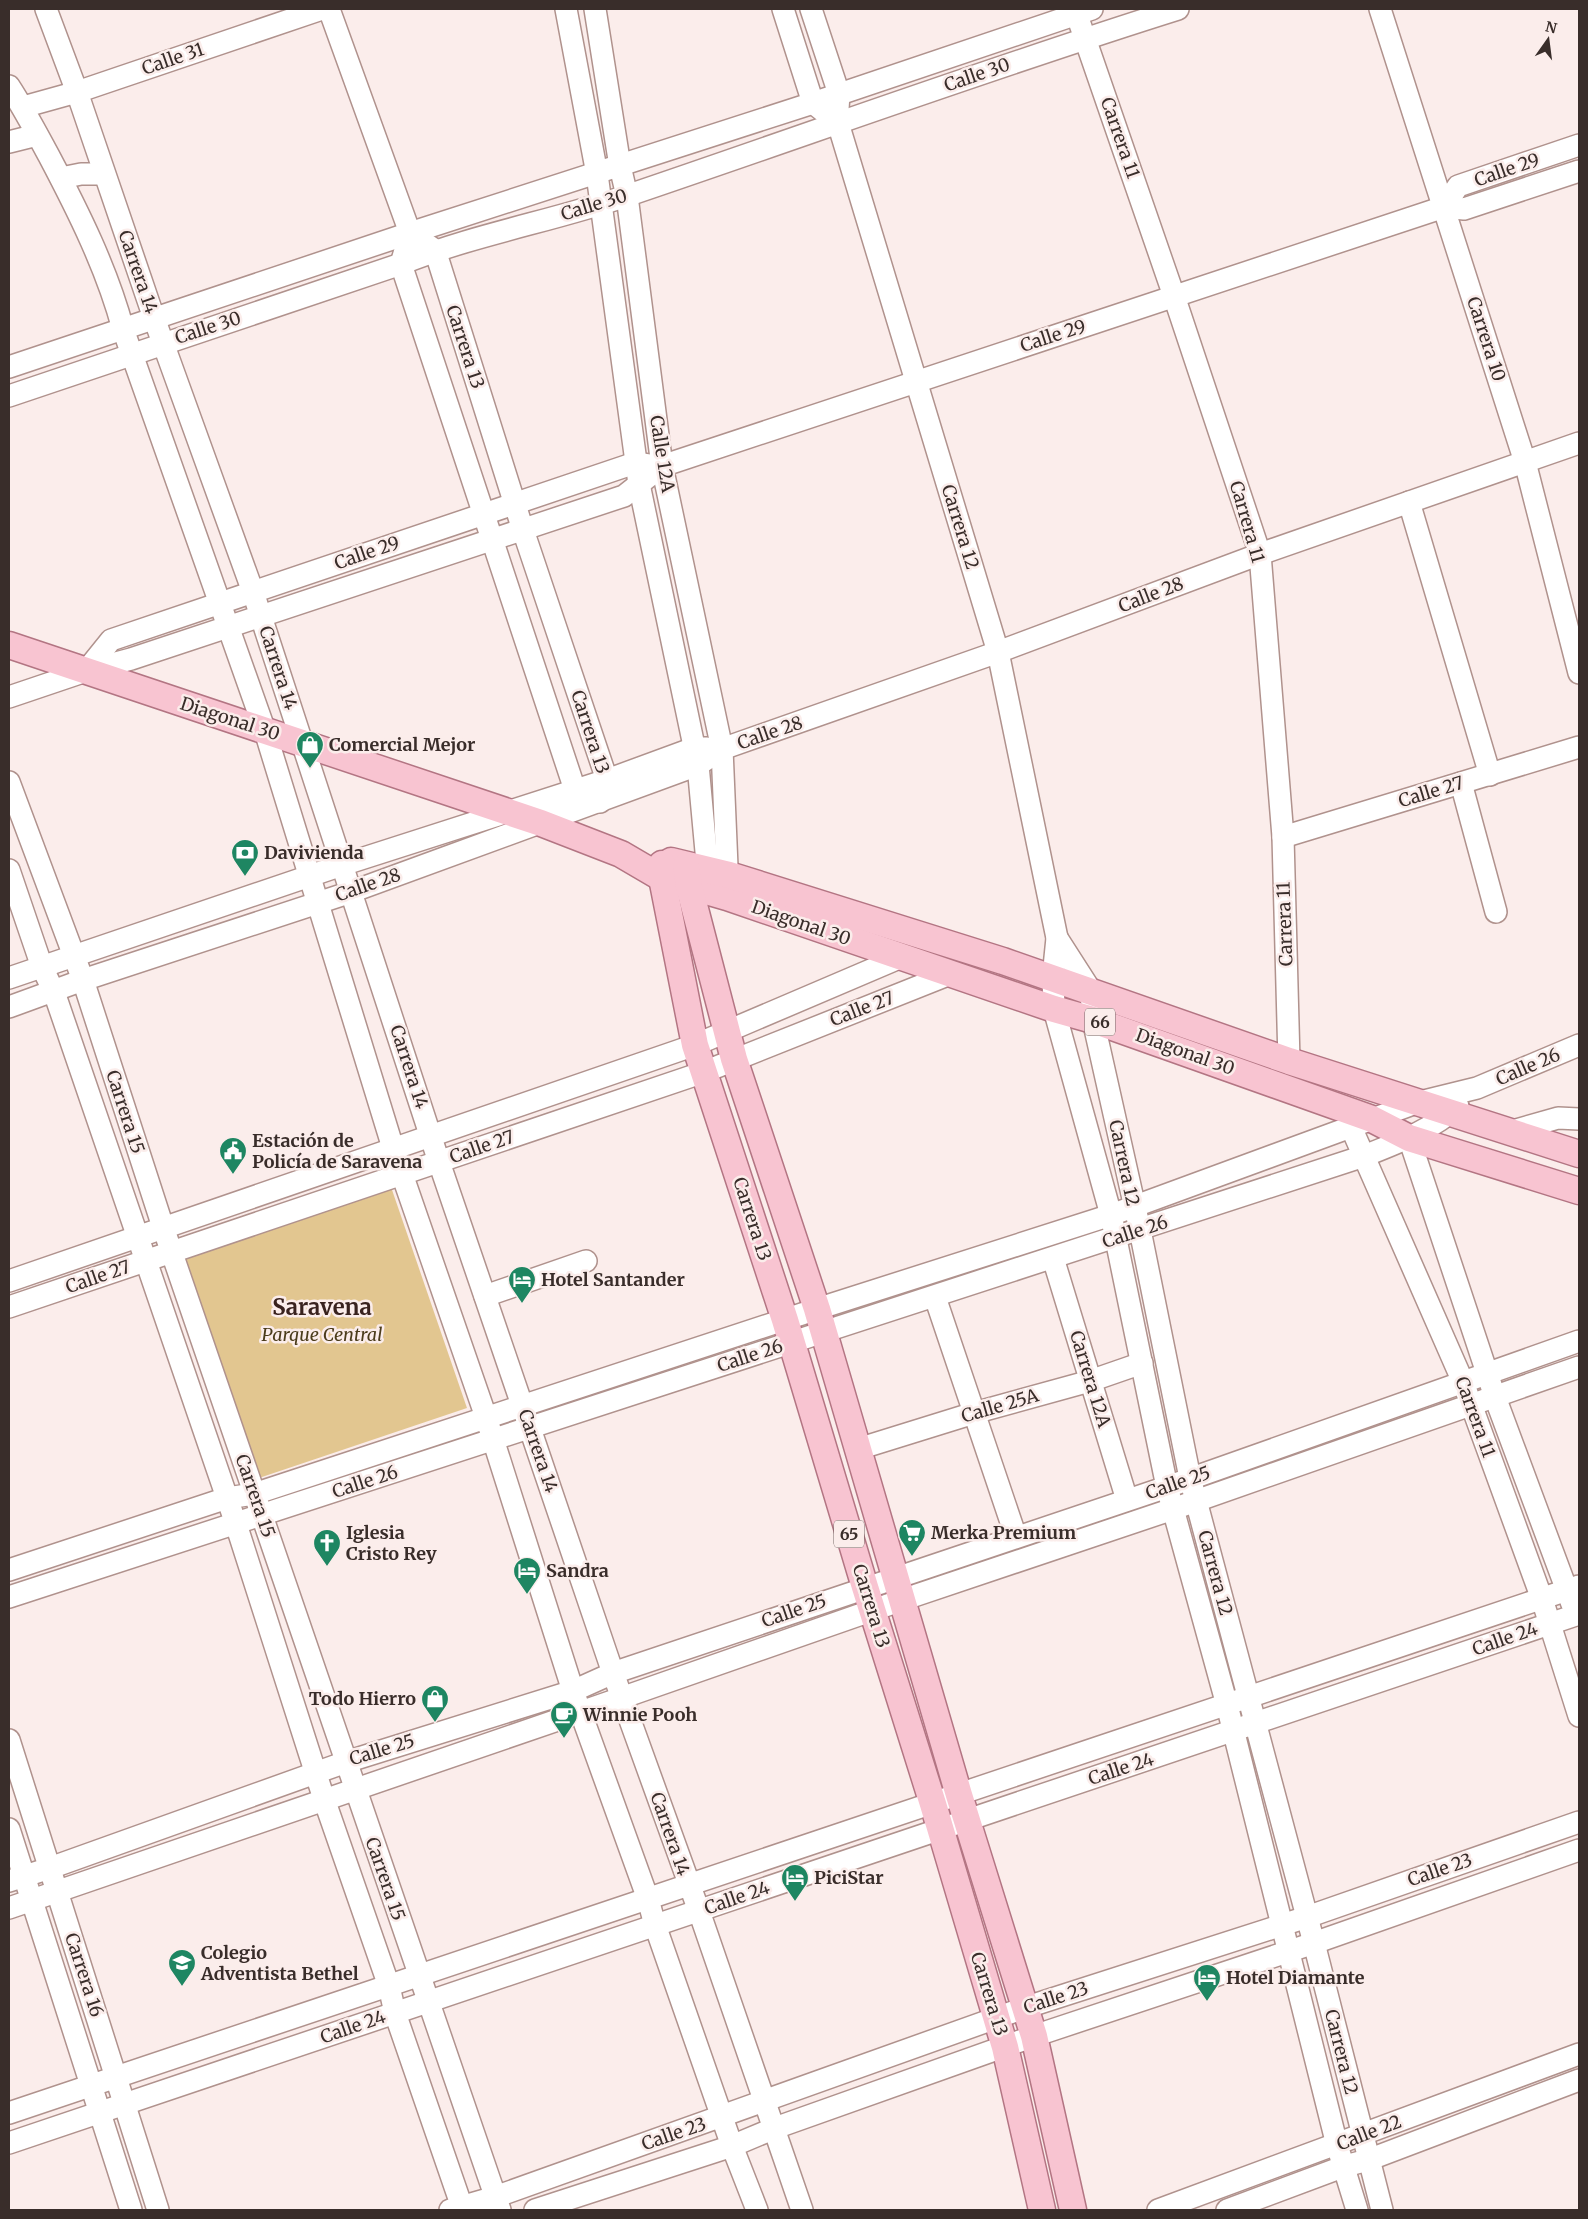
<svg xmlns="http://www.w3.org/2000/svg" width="1588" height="2219" viewBox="0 0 1588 2219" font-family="Merriweather,serif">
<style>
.green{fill:#e2c690}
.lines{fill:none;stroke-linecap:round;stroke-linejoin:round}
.minor-casing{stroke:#b0928d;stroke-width:24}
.major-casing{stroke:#b37583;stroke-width:29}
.minor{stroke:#fff;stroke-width:21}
.major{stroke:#f8c4d1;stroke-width:26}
.labels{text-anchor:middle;stroke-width:5;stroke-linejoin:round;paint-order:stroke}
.shield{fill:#fbedeb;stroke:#736764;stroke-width:1}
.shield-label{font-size:16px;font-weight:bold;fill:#392d2a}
.street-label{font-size:18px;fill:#392d2a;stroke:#fbedeb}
.poi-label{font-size:18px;font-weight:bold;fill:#392d2a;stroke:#fbedeb;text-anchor:start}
.park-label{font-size:18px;font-style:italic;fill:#4b3c1b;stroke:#fbedeb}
.district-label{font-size:22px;font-weight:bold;fill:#39221e;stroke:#fbedeb}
</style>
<rect width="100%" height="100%" fill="#fbedeb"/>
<path class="green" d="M391 1187 467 1408 256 1479 180 1258Z"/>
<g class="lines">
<defs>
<g id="minor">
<path d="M46 9 77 92 154 318 253 592 439 1162 522 1405 613 1673 699 1911 802 2210"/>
<path d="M329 9 410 233 435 250 523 530 607 780 600 802 575 790 401 264 410 233"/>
<path d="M566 9 597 174 639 484 698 765 709 884"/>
<path d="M595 9 620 166 627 196 662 466 722 749 728 890"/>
<path d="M783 9 813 103 838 123 998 652 1057 938 1053 977 1054 1009 1111 1215 1167 1487 1227 1705 1337 2145 1357 2210"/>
<path d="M811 9 839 94 838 109"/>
<path d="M1380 9 1525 462 1579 673"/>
<path d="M1080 24 1174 296 1260 554 1283 837 1289 1061"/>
<path d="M9 86C24 109 36 132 49 156 78 211 107 269 123 329L265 731 393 1148 486 1417 573 1691 648 1899 655 1925 732 2146 757 2210"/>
<path d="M23 107 77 92 322 9"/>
<path d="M9 142 37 135"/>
<path d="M61 178 81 174H103"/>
<path d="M1444 207 1458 186 1579 145"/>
<path d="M9 367 410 233 813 103 1092 9"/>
<path d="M9 396 401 264C475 234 554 221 629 195 812 133 993 67 1178 9"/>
<path d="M1409 502 1490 775"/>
<path d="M86 671 111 640 635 463 649 465"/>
<path d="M9 697 86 671 131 659 624 496 662 466 1444 207 1464 209 1579 171"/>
<path d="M9 782 83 980 163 1227 500 2210"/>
<path d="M1461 783 1496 912"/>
<path d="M1283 837 1579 747"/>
<path d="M9 870 42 967 54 992 236 1524 324 1799 389 1986 395 2013 463 2210"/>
<path d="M1057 938 1091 991 1093 1020 1140 1230 1190 1478 1314 1943 1382 2210"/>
<path d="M9 978 342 865 607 780 694 748H707"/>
<path d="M9 1007 83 980 351 892 698 765 722 749 998 652 1260 554 1579 443"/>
<path d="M1351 1127 1463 1382 1542 1599 1579 1716"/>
<path d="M1509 1132 1558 1118 1579 1119"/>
<path d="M1409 1138 1495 1397 1572 1604"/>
<path d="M1053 1258 1127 1500"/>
<path d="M9 1281 695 1045 899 958"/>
<path d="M485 1296 586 1261"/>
<path d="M935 1297 1016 1537"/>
<path d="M9 1307 704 1072 950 974"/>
<path d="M858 1449 974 1413 1090 1381 1142 1363"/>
<path d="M9 1570 227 1498 254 1494 817 1309 1111 1215 1416 1103 1477 1088 1579 1045"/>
<path d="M9 1597 1364 1156C1397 1143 1432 1130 1458 1106"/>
<path d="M9 1740 158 2210"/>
<path d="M9 1829 131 2210"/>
<path d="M9 1881 50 1868 346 1762 573 1691 613 1673 1167 1487 1579 1341"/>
<path d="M9 1908 581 1712 902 1600 1173 1509 1579 1367"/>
<path d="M9 2113 1579 1586"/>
<path d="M9 2143 1579 1614"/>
<path d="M450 2210 495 2197 1024 2008 1307 1917 1579 1822"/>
<path d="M535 2210 732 2146 775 2128 1034 2036 1314 1943 1579 1850"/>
<path d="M1158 2210 1579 2054"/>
<path d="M1227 2210 1345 2166 1368 2160 1579 2080"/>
</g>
<g id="major">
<path d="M9 645 541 823 621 854 662 878 727 897 1054 1009 1093 1020 1372 1119 1409 1138 1579 1191"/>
<path d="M671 861 729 875 1003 961 1289 1061 1579 1154"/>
<path d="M662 864V878L695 1045 785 1320 865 1587 933 1804 1005 2047 1042 2210"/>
<path d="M686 866 689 886 734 1059 817 1309 959 1795 1034 2036 1073 2210"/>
</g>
</defs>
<use href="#minor" class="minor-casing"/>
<use href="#major" class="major-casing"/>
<use href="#minor" class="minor"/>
<use href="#major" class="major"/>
</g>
<defs>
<symbol id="shop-pin" viewBox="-11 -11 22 30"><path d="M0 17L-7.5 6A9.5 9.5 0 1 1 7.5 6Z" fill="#1e8662" stroke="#fbedeb"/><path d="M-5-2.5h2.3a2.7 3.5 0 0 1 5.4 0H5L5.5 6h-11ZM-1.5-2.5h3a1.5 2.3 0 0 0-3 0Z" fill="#fff"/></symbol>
<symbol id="bank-pin" viewBox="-11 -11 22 30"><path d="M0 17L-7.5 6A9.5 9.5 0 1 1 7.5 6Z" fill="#1e8662" stroke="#fbedeb"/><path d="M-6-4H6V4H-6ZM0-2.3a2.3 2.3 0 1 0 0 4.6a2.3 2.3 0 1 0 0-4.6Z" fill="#fff"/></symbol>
<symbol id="civic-pin" viewBox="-11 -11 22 30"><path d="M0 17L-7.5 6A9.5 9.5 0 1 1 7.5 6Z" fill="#1e8662" stroke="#fbedeb"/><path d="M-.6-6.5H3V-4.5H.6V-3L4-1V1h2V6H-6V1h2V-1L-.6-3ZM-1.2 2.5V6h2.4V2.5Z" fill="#fff"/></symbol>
<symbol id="hotel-pin" viewBox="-11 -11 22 30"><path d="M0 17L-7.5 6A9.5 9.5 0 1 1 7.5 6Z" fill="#1e8662" stroke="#fbedeb"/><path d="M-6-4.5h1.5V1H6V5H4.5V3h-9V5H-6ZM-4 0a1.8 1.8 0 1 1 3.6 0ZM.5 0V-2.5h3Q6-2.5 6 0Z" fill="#fff"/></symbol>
<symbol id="supermarket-pin" viewBox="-11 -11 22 30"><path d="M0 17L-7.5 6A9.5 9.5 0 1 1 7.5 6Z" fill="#1e8662" stroke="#fbedeb"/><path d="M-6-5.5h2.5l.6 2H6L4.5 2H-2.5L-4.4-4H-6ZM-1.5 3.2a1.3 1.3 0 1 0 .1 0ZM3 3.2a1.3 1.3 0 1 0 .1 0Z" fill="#fff"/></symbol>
<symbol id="church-pin" viewBox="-11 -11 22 30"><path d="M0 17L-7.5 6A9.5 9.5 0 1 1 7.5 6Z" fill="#1e8662" stroke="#fbedeb"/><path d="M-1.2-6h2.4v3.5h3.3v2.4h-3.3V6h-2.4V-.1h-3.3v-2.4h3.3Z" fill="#fff"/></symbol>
<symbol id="cafe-pin" viewBox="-11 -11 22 30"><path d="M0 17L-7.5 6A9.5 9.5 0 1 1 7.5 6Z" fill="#1e8662" stroke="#fbedeb"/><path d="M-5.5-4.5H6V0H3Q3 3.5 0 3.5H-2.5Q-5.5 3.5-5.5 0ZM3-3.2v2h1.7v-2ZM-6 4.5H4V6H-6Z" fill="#fff"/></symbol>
<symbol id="school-pin" viewBox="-11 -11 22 30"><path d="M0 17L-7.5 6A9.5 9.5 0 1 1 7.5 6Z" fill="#1e8662" stroke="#fbedeb"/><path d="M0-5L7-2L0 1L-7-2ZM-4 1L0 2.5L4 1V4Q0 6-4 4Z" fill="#fff"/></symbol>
</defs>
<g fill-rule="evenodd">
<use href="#shop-pin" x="294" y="729" width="32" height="43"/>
<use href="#bank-pin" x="229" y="837" width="32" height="43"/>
<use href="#civic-pin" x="217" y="1135" width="32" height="43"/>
<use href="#hotel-pin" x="506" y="1264" width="32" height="43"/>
<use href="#supermarket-pin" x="896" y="1517" width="32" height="43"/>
<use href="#church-pin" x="311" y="1527" width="32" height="43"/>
<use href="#hotel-pin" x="511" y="1555" width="32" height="43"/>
<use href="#shop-pin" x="419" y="1683" width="32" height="43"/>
<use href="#cafe-pin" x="548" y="1699" width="32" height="43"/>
<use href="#hotel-pin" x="779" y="1862" width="32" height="43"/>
<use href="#school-pin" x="166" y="1947" width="32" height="43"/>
<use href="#hotel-pin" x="1191" y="1962" width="32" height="43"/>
</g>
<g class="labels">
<g class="shield">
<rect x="1085" y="1008.5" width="30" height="27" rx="4"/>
<rect x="834" y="1520.5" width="30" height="27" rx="4"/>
</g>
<g class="shield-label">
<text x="1100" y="1028">66</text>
<text x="849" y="1540">65</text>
</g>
<g class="street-label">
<text transform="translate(173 59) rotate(-19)" y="6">Calle 31</text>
<text transform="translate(977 75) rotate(-19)" y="6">Calle 30</text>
<text transform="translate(1120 138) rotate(71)" y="6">Carrera 11</text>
<text transform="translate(1507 170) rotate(-19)" y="6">Calle 29</text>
<text transform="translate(594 205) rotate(-17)" y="6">Calle 30</text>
<text transform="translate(138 272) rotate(71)" y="6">Carrera 14</text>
<text transform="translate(208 328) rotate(-18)" y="6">Calle 30</text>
<text transform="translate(1053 336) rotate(-18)" y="6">Calle 29</text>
<text transform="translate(1486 339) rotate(72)" y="6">Carrera 10</text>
<text transform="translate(465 347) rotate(72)" y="6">Carrera 13</text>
<text transform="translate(662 454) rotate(81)" y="6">Calle 12A</text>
<text transform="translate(1247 522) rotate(74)" y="6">Carrera 11</text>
<text transform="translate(960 527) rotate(73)" y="6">Carrera 12</text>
<text transform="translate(367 553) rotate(-19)" y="6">Calle 29</text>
<text transform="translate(1151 595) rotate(-21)" y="6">Calle 28</text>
<text transform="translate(278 668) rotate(72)" y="6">Carrera 14</text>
<text transform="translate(230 719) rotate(18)" y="6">Diagonal 30</text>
<text transform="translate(590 732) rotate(72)" y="6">Carrera 13</text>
<text transform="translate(770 733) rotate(-19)" y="6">Calle 28</text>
<text transform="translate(1431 792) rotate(-17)" y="6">Calle 27</text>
<text transform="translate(368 885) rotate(-19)" y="6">Calle 28</text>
<text transform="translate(801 923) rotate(19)" y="6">Diagonal 30</text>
<text transform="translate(1285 924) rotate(-92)" y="6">Carrera 11</text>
<text transform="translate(862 1009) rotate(-21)" y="6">Calle 27</text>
<text transform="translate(1185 1052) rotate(20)" y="6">Diagonal 30</text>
<text transform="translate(409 1067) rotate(72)" y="6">Carrera 14</text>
<text transform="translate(1528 1067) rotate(-23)" y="6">Calle 26</text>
<text transform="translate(125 1112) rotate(72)" y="6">Carrera 15</text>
<text transform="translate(482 1147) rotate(-19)" y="6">Calle 27</text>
<text transform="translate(1124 1163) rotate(78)" y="6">Carrera 12</text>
<text transform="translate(752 1219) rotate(72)" y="6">Carrera 13</text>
<text transform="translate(1135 1232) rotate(-18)" y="6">Calle 26</text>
<text transform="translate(98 1277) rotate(-19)" y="6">Calle 27</text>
<text transform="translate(750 1356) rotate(-18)" y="6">Calle 26</text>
<text transform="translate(1090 1379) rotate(73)" y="6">Carrera 12A</text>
<text transform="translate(1000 1406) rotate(-16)" y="6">Calle 25A</text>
<text transform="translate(1475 1417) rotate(70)" y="6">Carrera 11</text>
<text transform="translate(538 1451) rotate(71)" y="6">Carrera 14</text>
<text transform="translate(365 1482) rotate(-18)" y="6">Calle 26</text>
<text transform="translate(1178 1483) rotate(-19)" y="6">Calle 25</text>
<text transform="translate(255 1496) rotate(71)" y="6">Carrera 15</text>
<text transform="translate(1215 1573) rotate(75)" y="6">Carrera 12</text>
<text transform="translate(871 1606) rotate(73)" y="6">Carrera 13</text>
<text transform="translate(794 1611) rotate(-19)" y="6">Calle 25</text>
<text transform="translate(1505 1639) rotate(-19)" y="6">Calle 24</text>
<text transform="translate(382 1750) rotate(-17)" y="6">Calle 25</text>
<text transform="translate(1121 1769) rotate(-18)" y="6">Calle 24</text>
<text transform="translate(670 1834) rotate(71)" y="6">Carrera 14</text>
<text transform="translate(1440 1870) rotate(-19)" y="6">Calle 23</text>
<text transform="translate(385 1879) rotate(71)" y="6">Carrera 15</text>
<text transform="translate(737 1898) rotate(-19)" y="6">Calle 24</text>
<text transform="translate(84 1975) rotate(72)" y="6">Carrera 16</text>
<text transform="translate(989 1994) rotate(73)" y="6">Carrera 13</text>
<text transform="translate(1056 1998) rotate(-18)" y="6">Calle 23</text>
<text transform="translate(353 2027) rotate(-19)" y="6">Calle 24</text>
<text transform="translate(1341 2052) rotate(76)" y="6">Carrera 12</text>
<text transform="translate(1369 2133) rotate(-21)" y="6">Calle 22</text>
<text transform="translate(674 2134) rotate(-19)" y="6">Calle 23</text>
</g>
<g class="poi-label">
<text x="329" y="751">Comercial Mejor</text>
<text x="264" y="859">Davivienda</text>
<text x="252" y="1147">Estación de<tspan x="252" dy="21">Policía de Saravena</tspan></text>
<text x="541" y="1286">Hotel Santander</text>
<text x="346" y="1539">Iglesia<tspan x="346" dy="21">Cristo Rey</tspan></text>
<text x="931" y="1539">Merka Premium</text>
<text x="546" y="1577">Sandra</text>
<text x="416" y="1705" text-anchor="end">Todo Hierro</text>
<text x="583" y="1721">Winnie Pooh</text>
<text x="814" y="1884">PiciStar</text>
<text x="201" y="1959">Colegio<tspan x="201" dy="21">Adventista Bethel</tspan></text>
<text x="1226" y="1984">Hotel Diamante</text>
</g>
<g class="park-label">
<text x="322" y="1341">Parque Central</text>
</g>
<g class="district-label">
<text x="322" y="1315">Saravena</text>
</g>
</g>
<rect width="1588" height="2219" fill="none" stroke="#392d2a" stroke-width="20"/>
<g transform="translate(1548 40) rotate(14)" stroke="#fbedeb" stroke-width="4" paint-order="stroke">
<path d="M0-4L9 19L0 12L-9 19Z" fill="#392d2a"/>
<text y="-8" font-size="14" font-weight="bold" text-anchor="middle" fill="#392d2a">N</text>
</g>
</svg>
